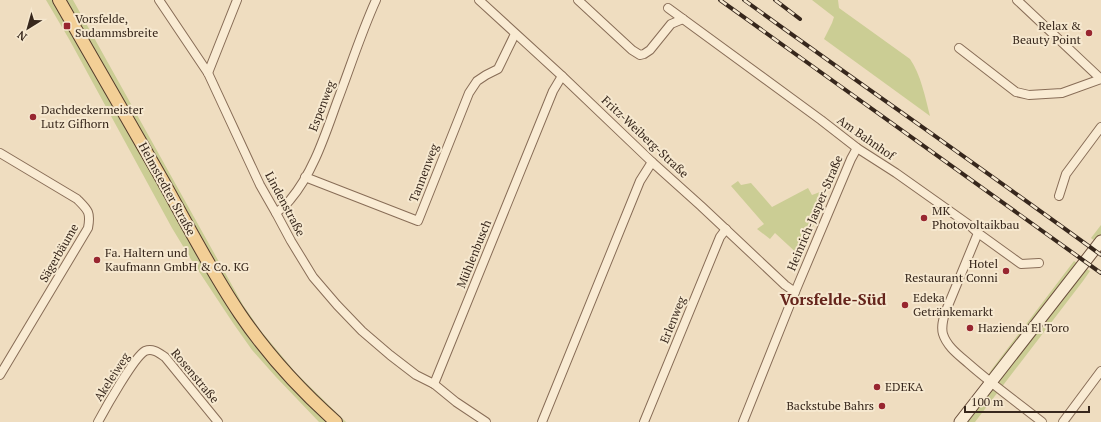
<svg xmlns="http://www.w3.org/2000/svg" width="1101" height="422" viewBox="0 0 1101 422" font-family="'PT Serif',serif">
<style>
.green{fill:#cbcd94}
.lines{fill:none;stroke-linecap:round;stroke-linejoin:round}
.minor-casing{stroke:#886d57;stroke-width:10}
.secondary-casing{stroke:#6a4e3b;stroke-width:13}
.primary-casing{stroke:#553c2c;stroke-width:14}
.minor{stroke:#f9ebd3;stroke-width:8}
.secondary{stroke:#f9ebd3;stroke-width:11}
.primary{stroke:#f3cf96;stroke-width:12}
.rail-casing{stroke:#37271c;stroke-width:4}
.rail{stroke:#f6e8cf;stroke-width:2.5;stroke-dasharray:8;stroke-linecap:butt}
.poi-dot{fill:#982630;stroke:#f6e8cf;stroke-width:1.5}
.labels{text-anchor:middle;stroke-width:4;stroke-linejoin:round;paint-order:stroke}
.poi-label{font-size:12px;fill:#37271c;stroke:#f6e8cf;text-anchor:start}
.street-label{font-size:12px;fill:#37271c;stroke:#f6e8cf}
.district-label{font-size:16px;font-weight:bold;fill:#65241b;stroke:#f6e8cf}
</style>
<rect width="100%" height="100%" fill="#efddc0"/>
<g class="green">
<path d="M46 0H73L243 305 261 331 296 373 346 422H319L276 377 252 350 233 323 192 261 172 228 69 39Z"/>
<path d="M812 0H838L839 8 910 59C921 75 925 97 930 116L824 39 832 23 834 17Z"/>
<path d="M738 181 741 185 751 183 772 207 808 188 812 195 828 189 801 257 775 233 770 239 757 229 764 224 731 186Z"/>
<path d="M1101 225V246L1091 238Z"/>
<path d="M1074 261 1090 271 1083 281 975 422H954L977 393 992 369Z"/>
</g>
<g class="lines">
<defs>
<g id="minor">
<path d="M159 0 208 73 260 185 276 213 291 241 313 277 337 305 362 331 390 355 416 375 434 384 456 402 486 422"/>
<path d="M479 0 562 76 652 162 701 206 785 285 795 292"/>
<path d="M578 0 632 50 640 55 644 54 650 50 671 24 683 19"/>
<path d="M1017 0 1101 79"/>
<path d="M668 8 821 120 857 148 896 173 968 224 978 233 1021 264 1039 263"/>
<path d="M959 48 1016 92 1029 95 1062 93 1101 79"/>
<path d="M208 73 237 0"/>
<path d="M0 153 77 199C88 210 91 212 88 228L0 375"/>
<path d="M305 177 418 221 469 93 477 81 486 75 498 69 515 34"/>
<path d="M1059 196 1066 174 1101 127"/>
<path d="M276 213C281 209 286 205 290 200 313 173 325 135 337 102 350 68 361 33 376 0"/>
<path d="M978 233 945 313C943 320 941 327 943 334 947 347 960 356 969 364 993 385 1018 403 1042 422"/>
<path d="M434 384 553 91 562 76"/>
<path d="M98 422C105 409 134 357 145 351 153 348 159 353 165 357L218 422"/>
<path d="M542 422 640 181 652 162"/>
<path d="M644 422 720 237 726 229"/>
<path d="M743 422 795 292 851 159 857 148"/>
<path d="M1063 422 1101 371"/>
</g>
<path id="secondary" d="M960 422 1101 241"/>
<path id="primary" d="M59 0C93 60 128 120 163 181 188 226 211 271 240 314 267 354 300 390 336 422"/>
</defs>
<use href="#minor" class="minor-casing"/>
<use href="#secondary" class="secondary-casing"/>
<use href="#primary" class="primary-casing"/>
<use href="#minor" class="minor"/>
<use href="#secondary" class="secondary"/>
<use href="#primary" class="primary"/>
<defs>
<g id="rail">
<path d="M720 0 1101 273"/>
<path d="M744 0C863 86 983 169 1101 255"/>
<path d="M775 0 800 19"/>
</g>
</defs>
<use href="#rail" class="rail-casing"/>
<use href="#rail" class="rail"/>
</g>
<g class="poi-dot">
<rect x="63" y="22" width="8" height="8" rx="2"/>
<circle cx="1089" cy="33" r="4"/>
<circle cx="33" cy="117" r="4"/>
<circle cx="924" cy="218" r="4"/>
<circle cx="97" cy="260" r="4"/>
<circle cx="1006" cy="271" r="4"/>
<circle cx="905" cy="305" r="4"/>
<circle cx="970" cy="328" r="4"/>
<circle cx="877" cy="387" r="4"/>
<circle cx="882" cy="406" r="4"/>
</g>
<g class="labels">
<g class="poi-label">
<text x="75" y="23">Vorsfelde,<tspan x="75" dy="14">Sudammsbreite</tspan></text>
<text x="1081" y="30" text-anchor="end">Relax &amp;<tspan x="1081" dy="14">Beauty Point</tspan></text>
<text x="41" y="114">Dachdeckermeister<tspan x="41" dy="14">Lutz Gifhorn</tspan></text>
<text x="932" y="215">MK<tspan x="932" dy="14">Photovoltaikbau</tspan></text>
<text x="105" y="257">Fa. Haltern und<tspan x="105" dy="14">Kaufmann GmbH &amp; Co. KG</tspan></text>
<text x="998" y="268" text-anchor="end">Hotel<tspan x="998" dy="14">Restaurant Conni</tspan></text>
<text x="913" y="302">Edeka<tspan x="913" dy="14">Getränkemarkt</tspan></text>
<text x="978" y="332">Hazienda El Toro</text>
<text x="885" y="391">EDEKA</text>
<text x="874" y="410" text-anchor="end">Backstube Bahrs</text>
</g>
<g class="street-label">
<text transform="translate(322 106) rotate(-69)" y="4">Espenweg</text>
<text transform="translate(645 137) rotate(43)" y="4">Fritz-Weiberg-Straße</text>
<text transform="translate(866 138) rotate(35)" y="4">Am Bahnhof</text>
<text transform="translate(424 173) rotate(-69)" y="4">Tannenweg</text>
<text transform="translate(167 189) rotate(61)" y="4">Helmstedter Straße</text>
<text transform="translate(285 204) rotate(62)" y="4">Lindenstraße</text>
<text transform="translate(815 213) rotate(-67)" y="4">Heinrich-Jasper-Straße</text>
<text transform="translate(59 253) rotate(-60)" y="4">Sägerbäume</text>
<text transform="translate(474 254) rotate(-68)" y="4">Mühlenbusch</text>
<text transform="translate(673 320) rotate(-68)" y="4">Erlenweg</text>
<text transform="translate(195 376) rotate(50)" y="4">Rosenstraße</text>
<text transform="translate(112 377) rotate(-57)" y="4">Akeleiweg</text>
</g>
<g class="district-label">
<text x="833" y="305">Vorsfelde-Süd</text>
</g>
</g>
<g transform="translate(28 28) rotate(217)" stroke="#f6e8cf" stroke-width="3" paint-order="stroke">
<path d="M0-3L7 15L0 10L-7 15Z" fill="#37271c"/>
<text y="-6" font-size="11" font-weight="bold" text-anchor="middle" fill="#37271c">N</text>
</g>
<path d="M965 406v6h124v-6" fill="none" stroke="#37271c" stroke-width="2"/>
<text x="971" y="406" font-size="12" fill="#37271c" stroke="#f6e8cf" stroke-width="3" paint-order="stroke">100 m</text>
</svg>
